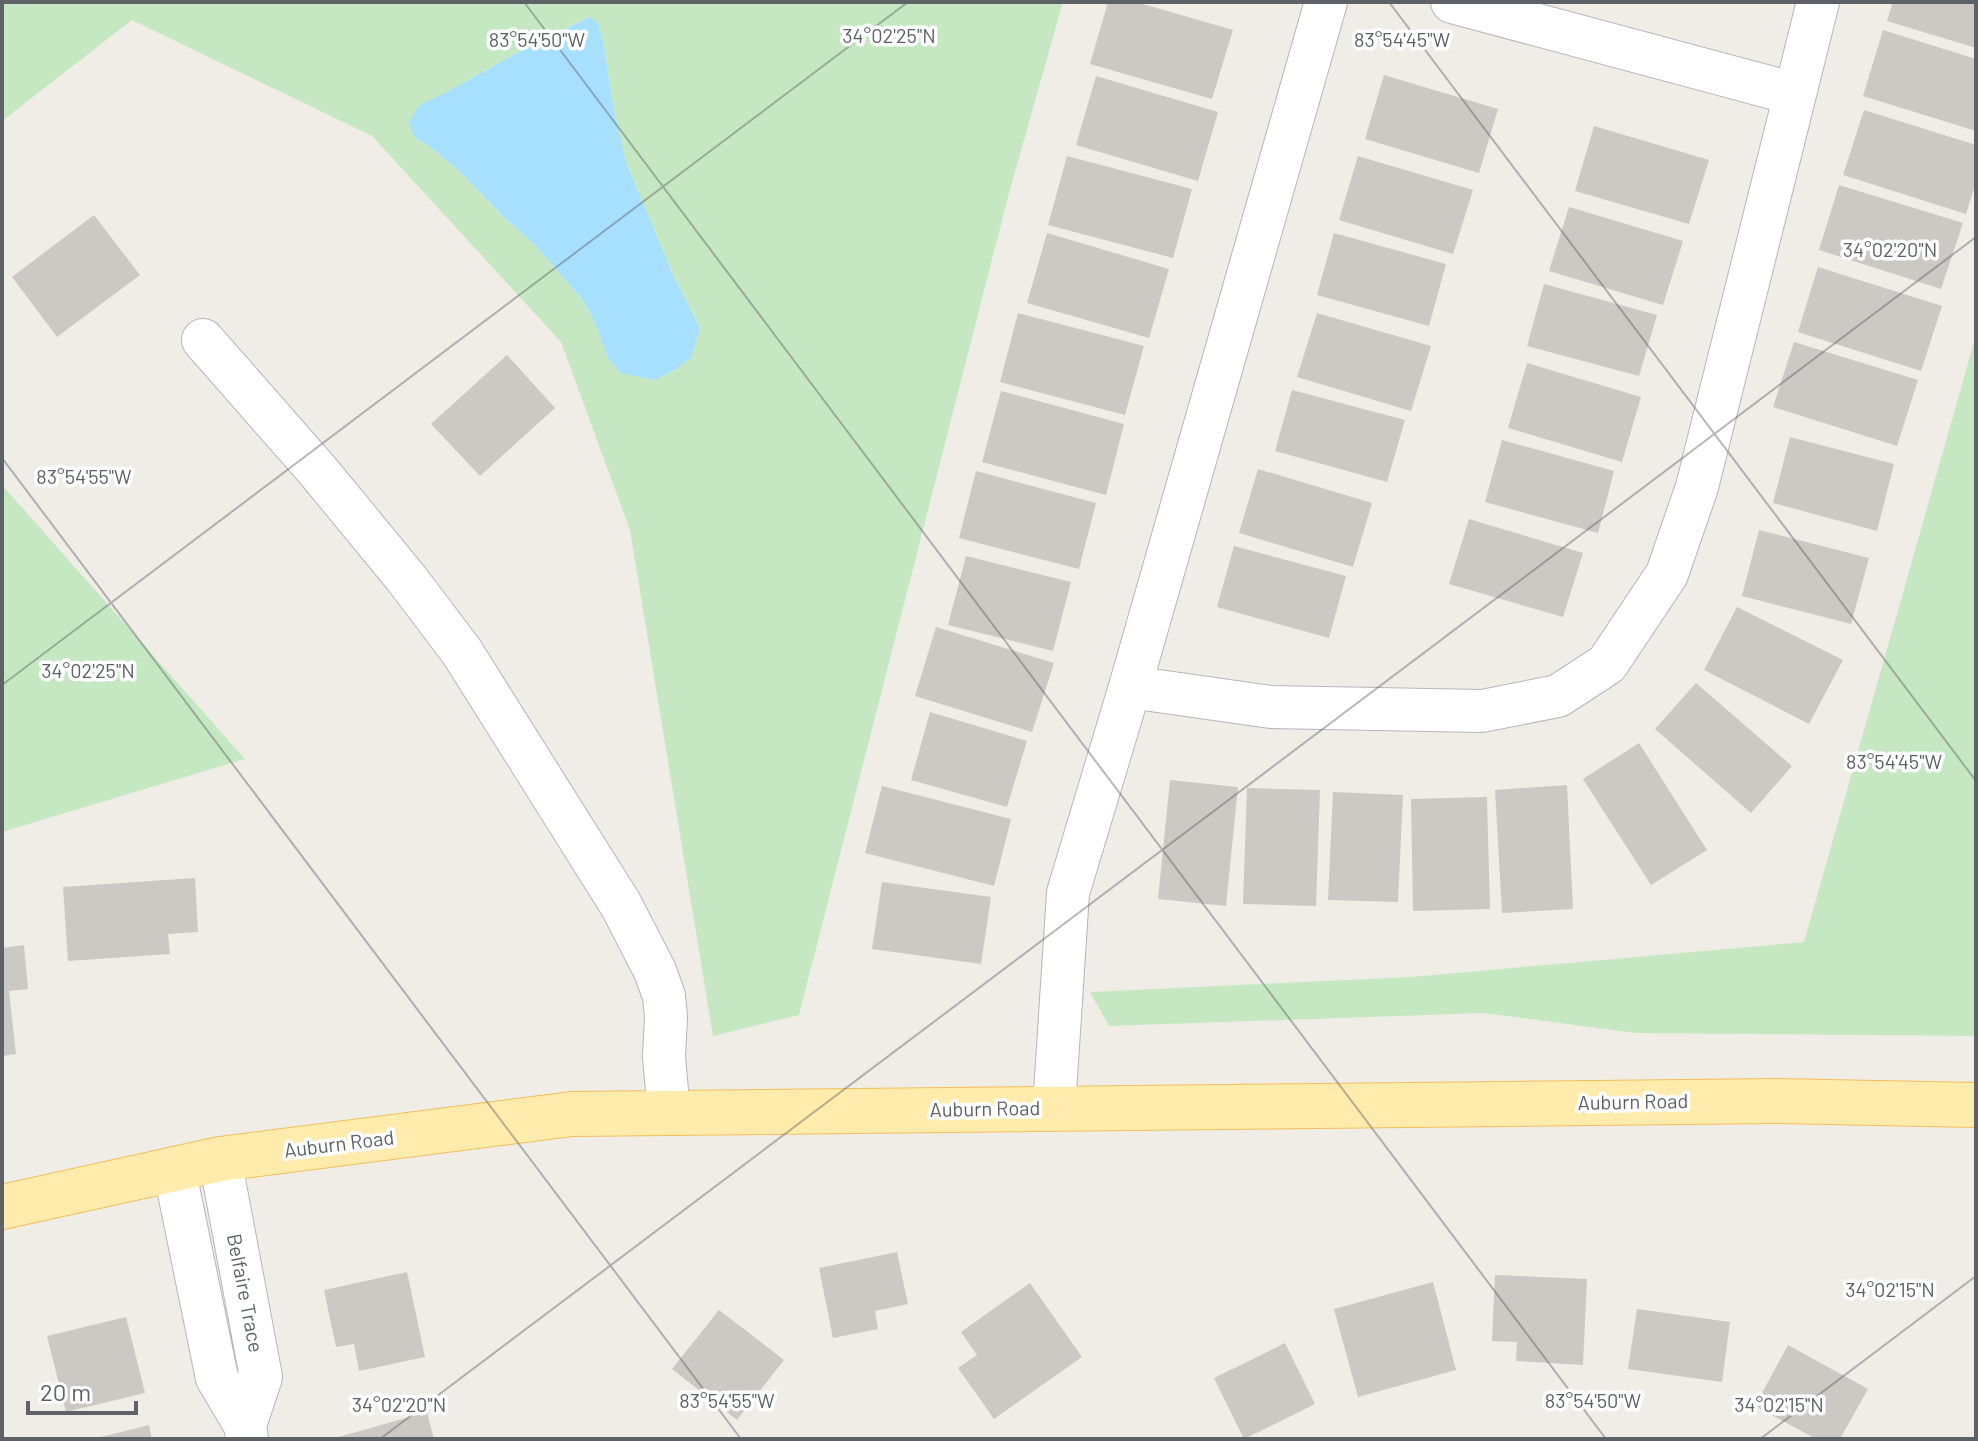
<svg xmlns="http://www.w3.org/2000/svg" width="1978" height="1441" viewBox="0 0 1978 1441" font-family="Barlow,sans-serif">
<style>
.green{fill:#c5e8c3;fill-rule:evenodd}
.water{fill:#a7dfff}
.building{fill:#ccc8c3}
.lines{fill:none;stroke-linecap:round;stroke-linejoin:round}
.minor-casing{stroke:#b3b7bb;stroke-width:44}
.major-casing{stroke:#f3be5c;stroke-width:46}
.minor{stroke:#fff;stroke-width:42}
.major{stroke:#ffecac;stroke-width:44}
.ticks{fill:none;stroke:#5e6267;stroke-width:2;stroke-opacity:0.45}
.labels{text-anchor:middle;stroke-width:7;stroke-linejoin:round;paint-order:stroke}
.street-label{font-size:20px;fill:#5e6267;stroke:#fff}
.ticks-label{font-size:20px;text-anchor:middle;fill:#5e6267;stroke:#fff;stroke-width:7;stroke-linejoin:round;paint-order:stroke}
</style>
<rect width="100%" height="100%" fill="#f0ede6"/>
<path class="green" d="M2 2H1063L1009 193 799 1015 713 1036 630 530 561 342 372 136 132 20 2 121ZM588 17 598 23 603 41 614 111 626 162 674 277 700 328 691 358 676 369 655 380 619 372 608 358 592 316 581 298 537 247 503 216 458 170 429 146 415 138 447 92 519 52Z
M1976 335V1036L1635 1033 1484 1013 1109 1026 1090 992 1411 977 1804 942Z
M2 485 245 759 2 832Z"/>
<path class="water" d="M589 17 598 23 603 41 614 111 626 162 674 277 700 328 691 358 676 369 655 380 620 373 608 358 592 316 581 298 537 247 503 216 458 170 429 146 415 138 409 122 420 105 447 92 519 52Z"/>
<path class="building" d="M1108 2H1136L1233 30 1212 99 1090 64Z
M1893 2H1976V48L1887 21Z
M1883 30 1976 59V131L1863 96Z
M1384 75 1498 109 1479 173 1365 139Z
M1096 76 1218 112 1198 181 1076 145Z
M1864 110 1976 145V182L1966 214 1843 175Z
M1594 126 1709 160 1689 224 1575 191Z
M1067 156 1192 189 1173 258 1048 225Z
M1358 156 1473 190 1453 254 1339 220Z
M1839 185 1963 223 1941 289 1819 250Z
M1569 207 1683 241 1663 305 1549 271Z
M94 215 140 275 57 337 12 277Z
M1047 233 1169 269 1149 338 1027 303Z
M1334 233 1446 264 1429 326 1317 295Z
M1818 267 1942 306 1921 371 1798 332Z
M1544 284 1657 315 1639 376 1527 346Z
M1018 313 1144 346 1125 415 1000 382Z
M1317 313 1431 346 1411 411 1297 377Z
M1794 342 1918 380 1897 446 1773 407Z
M507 355 555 408 480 476 431 424Z
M1527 363 1641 397 1622 462 1508 428Z
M1292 390 1405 420 1387 482 1275 451Z
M1001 391 1124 424 1106 495 982 462Z
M1790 437 1894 464 1877 531 1773 503Z
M1502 440 1614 471 1598 533 1485 502Z
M1258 469 1372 503 1353 567 1239 533Z
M976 471 1096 503 1079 569 959 538Z
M1469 519 1583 553 1563 617 1449 584Z
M1759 530 1869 558 1851 624 1742 596Z
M1234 546 1346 576 1329 638 1217 607Z
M966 556 1071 582 1053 651 948 625Z
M1737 607 1843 660 1809 724 1704 670Z
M936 627 1054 663 1032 732 915 696Z
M1696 683 1792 766 1751 813 1655 729Z
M930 712 1027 741 1007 807 911 780Z
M1639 743 1707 850 1651 885 1583 779Z
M1170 780 1238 787 1226 906 1158 899Z
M1567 785 1573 909 1502 913 1495 790Z
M882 786 1011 819 994 886 865 853Z
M1247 788 1320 790 1316 906 1243 904Z
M1333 792 1403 795 1398 902 1328 900Z
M1487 797 1490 909 1413 911 1411 799Z
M195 878 198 932 168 934 170 954 68 961 63 887Z
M882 882 991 897 981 964 872 949Z
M24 945 28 989 9 991 16 1054 2 1056V948Z
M897 1252 908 1304 875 1311 878 1329 833 1338 819 1268Z
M407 1272 425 1357 359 1371 354 1344 336 1347 324 1290Z
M1495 1275 1587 1279 1583 1365 1516 1361 1517 1342 1492 1341Z
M1433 1282 1456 1370 1358 1397 1334 1309Z
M1030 1283 1082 1357 994 1419 958 1368 977 1355 961 1332Z
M1637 1309 1730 1322 1722 1382 1628 1369Z
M719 1310 784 1360 737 1420 672 1369Z
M126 1317 145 1393 66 1412 47 1336Z
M1285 1343 1315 1404 1244 1439 1214 1378Z
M1788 1345 1868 1389 1840 1439H1816L1755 1406Z
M427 1412 434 1439H335V1438Z
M149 1425 152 1439H97V1438Z"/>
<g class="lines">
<g class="minor-casing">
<path id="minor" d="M1452 2 1795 94
M203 340 318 471 406 578 462 652 621 905 655 971 664 996 666 1017 664 1057 669 1113
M1130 687 1271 707 1482 711 1558 696 1607 664 1667 574 1697 487 1818 2
M1054 1108 1068 893 1130 687 1326 2
M220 1159 261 1377 245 1425
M174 1168 217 1378 245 1425 247 1439"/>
</g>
<g class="major-casing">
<path id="major" d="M2 1207 220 1159 572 1114 1777 1101 1976 1105"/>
</g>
<use href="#minor" class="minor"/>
<use href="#major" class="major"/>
</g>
<path class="ticks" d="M524 2 1606 1439M1389 2 1976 781M2 458 741 1439M2 685 908 2M380 1439 1976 237M1760 1439 1976 1276"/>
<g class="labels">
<g class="street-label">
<text transform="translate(1633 1102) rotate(-1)" y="7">Auburn Road</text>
<text transform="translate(985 1109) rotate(-1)" y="7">Auburn Road</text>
<text transform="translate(339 1144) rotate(-7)" y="7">Auburn Road</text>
<text transform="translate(245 1293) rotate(79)" y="7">Belfaire Trace</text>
</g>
</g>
<g class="ticks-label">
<text x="889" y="43">34°02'25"N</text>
<text x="537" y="47">83°54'50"W</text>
<text x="1402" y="47">83°54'45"W</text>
<text x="1890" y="257">34°02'20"N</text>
<text x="84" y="484">83°54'55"W</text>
<text x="88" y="678">34°02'25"N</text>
<text x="1894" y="769">83°54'45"W</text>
<text x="1890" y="1297">34°02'15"N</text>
<text x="727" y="1408">83°54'55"W</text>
<text x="1593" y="1408">83°54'50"W</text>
<text x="399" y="1412">34°02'20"N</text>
<text x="1779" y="1412">34°02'15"N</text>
</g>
<rect width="1978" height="1441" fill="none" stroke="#5e6267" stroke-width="8"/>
<path d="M28 1401v12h108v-12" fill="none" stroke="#5e6267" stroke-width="4"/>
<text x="40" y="1401" font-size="24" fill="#5e6267" stroke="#ffffff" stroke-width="6" paint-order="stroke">20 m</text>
</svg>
